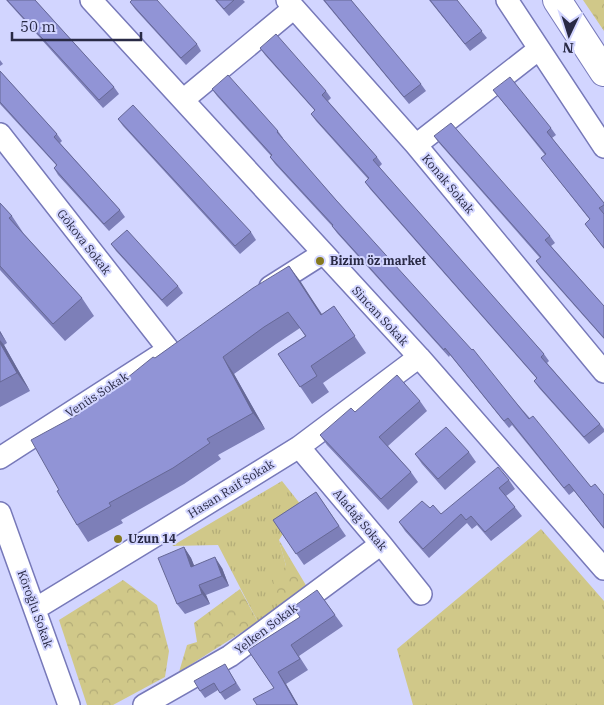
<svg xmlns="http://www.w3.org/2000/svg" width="604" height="705" viewBox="0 0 604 705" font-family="'IBM Plex Serif',serif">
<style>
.grass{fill:url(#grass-tufts)}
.forest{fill:url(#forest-crowns)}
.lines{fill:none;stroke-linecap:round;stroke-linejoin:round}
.minor-casing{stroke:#7779b9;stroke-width:24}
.major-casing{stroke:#7779b9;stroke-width:30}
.minor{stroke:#fff;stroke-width:21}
.major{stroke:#fff;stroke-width:28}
.wall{fill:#7d7fb8}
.shaded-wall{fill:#666896}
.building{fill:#9194d6;stroke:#666896}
.poi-dot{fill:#85791e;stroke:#d2d5ff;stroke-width:2}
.labels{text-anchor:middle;stroke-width:4;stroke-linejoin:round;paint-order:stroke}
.street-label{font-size:12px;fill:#292a45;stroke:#d2d5ff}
.poi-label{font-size:12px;font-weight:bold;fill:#292a45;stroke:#d2d5ff;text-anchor:start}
</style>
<defs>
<pattern id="grass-tufts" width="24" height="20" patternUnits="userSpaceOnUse" patternTransform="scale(1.25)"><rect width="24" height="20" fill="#d0c889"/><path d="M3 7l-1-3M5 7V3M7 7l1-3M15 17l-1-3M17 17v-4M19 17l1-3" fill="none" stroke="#b3ac78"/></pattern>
<pattern id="forest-crowns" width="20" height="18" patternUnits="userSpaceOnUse" patternTransform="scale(1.25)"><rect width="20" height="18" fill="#d0c889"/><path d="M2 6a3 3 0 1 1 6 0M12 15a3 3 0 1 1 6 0" fill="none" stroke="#b3ac78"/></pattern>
</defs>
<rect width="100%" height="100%" fill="#d2d5ff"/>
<path class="grass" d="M282 481 301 505 279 540 286 566 279 608 258 622 218 545 172 546Z
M541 529 604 601V705H413L397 649Z"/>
<path class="forest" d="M583 0H604V31Z
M279 540 307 587 279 608 273 580 286 566Z
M123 580 157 605 169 651 165 677 113 705H87L59 620Z
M240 589 258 622 179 672 187 645 197 642 194 623Z"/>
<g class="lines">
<g class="minor-casing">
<path id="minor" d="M91 0 419 357 604 569
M287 0 416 145 604 372
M507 0 604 147
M183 100 294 8
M0 134 169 350
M416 145 539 49
M270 287 322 254
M299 447 381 544 421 594
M0 458 163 353
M0 513 69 705
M35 609 163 531 299 447 419 357
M144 705 230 656 381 544"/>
</g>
<g class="major-casing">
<path id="major" d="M557 0 604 72"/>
</g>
<use href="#minor" class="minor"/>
<use href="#major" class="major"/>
</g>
<path class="wall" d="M6 0H35L114 87 119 94 103 108Z
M215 0H243L245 2 229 16Z
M323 0H351L421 84 426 91 409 104Z
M429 0H457L487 38 470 51Z
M130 2 197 44 201 51 186 65 135 9Z
M260 48 326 91 331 98 328 101 377 157 382 164 379 167 544 354 549 361 547 363 600 424 604 429V432L589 444 539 388 534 381 537 379 370 189 365 182 368 179 316 121 311 114 315 111 265 55Z
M0 60 3 64 0 66Z
M0 71 57 134 62 141 60 143 120 210 125 217 109 231 58 175 54 168 56 165 0 104Z
M212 89 278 131 283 138 282 139 591 487 604 495V529L574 491 569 495 512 425 509 428 450 355 449 357 337 233 332 226 275 164 270 157 271 156 217 96Z
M493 90 551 128 556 135 552 138 604 203V249L585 224 590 220 541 158 545 155Z
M118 119 251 232 256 240 240 254 123 126Z
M434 136 550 236 555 243 551 246 604 306V339L541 268 536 261 540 258 439 143Z
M0 203 12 216 24 234 82 298 94 316 65 341 0 270Z
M111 244 178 286 183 293 167 307 116 251Z
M289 266 322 314 334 306 366 353 323 383 329 392 312 404 278 354 305 336 300 328 276 344 234 374 265 429 218 455 221 459 184 484 121 520 123 523 88 542 77 525 59 490 79 414 155 358Z
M0 331 7 343 4 345 30 391 0 407Z
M420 401 427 411 388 446 411 472 418 482 388 510 327 445 320 435 355 412Z
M469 452 476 462 445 490 422 464 415 454Z
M509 480 515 489 506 496 522 516 491 541 477 525 472 529 467 523 429 558 405 531 399 522 430 508 441 514Z
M316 492 346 536 304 565 273 520Z
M184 547 191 558 194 566 222 568 229 586 206 595 210 604 185 614 177 604Z
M317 590 343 626 299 656 308 670 286 684 298 705H257L274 688 248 650 300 617Z
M229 671 241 690 225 700 218 690 205 698 200 691Z"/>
<path class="shaded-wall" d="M289 266 301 282 333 332 321 315Z
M0 331 7 343 0 333Z
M0 340 4 345 30 391 17 373 0 343Z
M223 357 234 374 265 429 253 413Z
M184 547 191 558 199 577 191 567Z
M215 557 222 568 229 586 222 576Z
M199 585 206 595 210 604 202 594Z
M278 672 286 684 298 705H297Z"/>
<path class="building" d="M7 0H35L114 87 99 100Z
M132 0H157L197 44 181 58 130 2Z
M216 0H234L224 9Z
M324 0H351L421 84 404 97Z
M430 0H457L482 31 465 44Z
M276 34 326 91 322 95 377 157 373 160 544 354 541 357 600 424 584 437 534 381 537 378 365 182 369 178 311 114 315 110 260 48Z
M0 71 57 134 54 137 120 210 104 224 54 168 57 165 0 102Z
M228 75 278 131 277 132 336 200 472 350 473 349 529 419 533 416 591 487 595 484 604 495V528L569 484 564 488 508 418 504 421 445 348 444 350 332 226 333 225 270 157 272 155 212 89Z
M510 77 551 128 547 132 604 203V205L599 208 604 214V248L585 224 590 219 541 158 546 154 493 90Z
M133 105 251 232 235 246 118 119Z
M451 123 550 236 545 240 604 306V338L536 261 541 257 434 136Z
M0 203 12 216 9 218 82 298 53 324 0 266Z
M127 230 178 286 162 300 111 244Z
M289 266 321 315 334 306 355 336 311 366 317 376 300 387 278 354 306 336 288 312 264 327 223 357 253 413 207 439 210 443 173 468 109 503 111 506 77 525 57 491 59 490 31 440 79 414 76 408 122 382 153 357 155 358 253 288Z
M0 343 17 373 0 382Z
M397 375 420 401 379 437 411 472 381 499 320 435 351 408 355 412Z
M446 427 469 452 438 479 415 454Z
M498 467 509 480 499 488 515 507 485 532 471 516 466 520 461 514 423 549 399 522 422 501 430 508 433 505 441 514Z
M316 492 339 526 296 554 273 520Z
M184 547 191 567 215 557 222 576 199 585 202 594 177 604 158 558Z
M317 590 335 615 291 645 300 659 278 672 297 705H257L253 699 274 688 248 650 300 617 293 607Z
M225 664 236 683 220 693 214 683 200 691 194 681Z"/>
<g class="poi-dot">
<circle cx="320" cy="261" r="5"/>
<circle cx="118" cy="539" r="5"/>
</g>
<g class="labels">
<g class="street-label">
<text transform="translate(448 184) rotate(50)" y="4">Konak Sokak</text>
<text transform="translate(84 242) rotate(52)" y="4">Gökova Sokak</text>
<text transform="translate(380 316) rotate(47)" y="4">Sincan Sokak</text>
<text transform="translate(97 395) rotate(-33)" y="4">Venüs Sokak</text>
<text transform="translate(231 489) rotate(-32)" y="4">Hasan Raif Sokak</text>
<text transform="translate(360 520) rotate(50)" y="4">Aladağ Sokak</text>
<text transform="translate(35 609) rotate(70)" y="4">Köroğlu Sokak</text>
<text transform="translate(266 629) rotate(-37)" y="4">Yelken Sokak</text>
</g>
<g class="poi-label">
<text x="330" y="265">Bizim öz market</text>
<text x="128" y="543">Uzun 14</text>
</g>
</g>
<g transform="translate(569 35) rotate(184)" stroke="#d2d5ff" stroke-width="4" paint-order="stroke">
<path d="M0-4L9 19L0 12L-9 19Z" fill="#292a45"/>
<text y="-8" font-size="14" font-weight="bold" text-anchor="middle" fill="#292a45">N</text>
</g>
<path d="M12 32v8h129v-8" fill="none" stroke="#292a45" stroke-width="2.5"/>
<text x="20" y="32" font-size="15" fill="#292a45" stroke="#d2d5ff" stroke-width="4" paint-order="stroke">50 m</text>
</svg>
